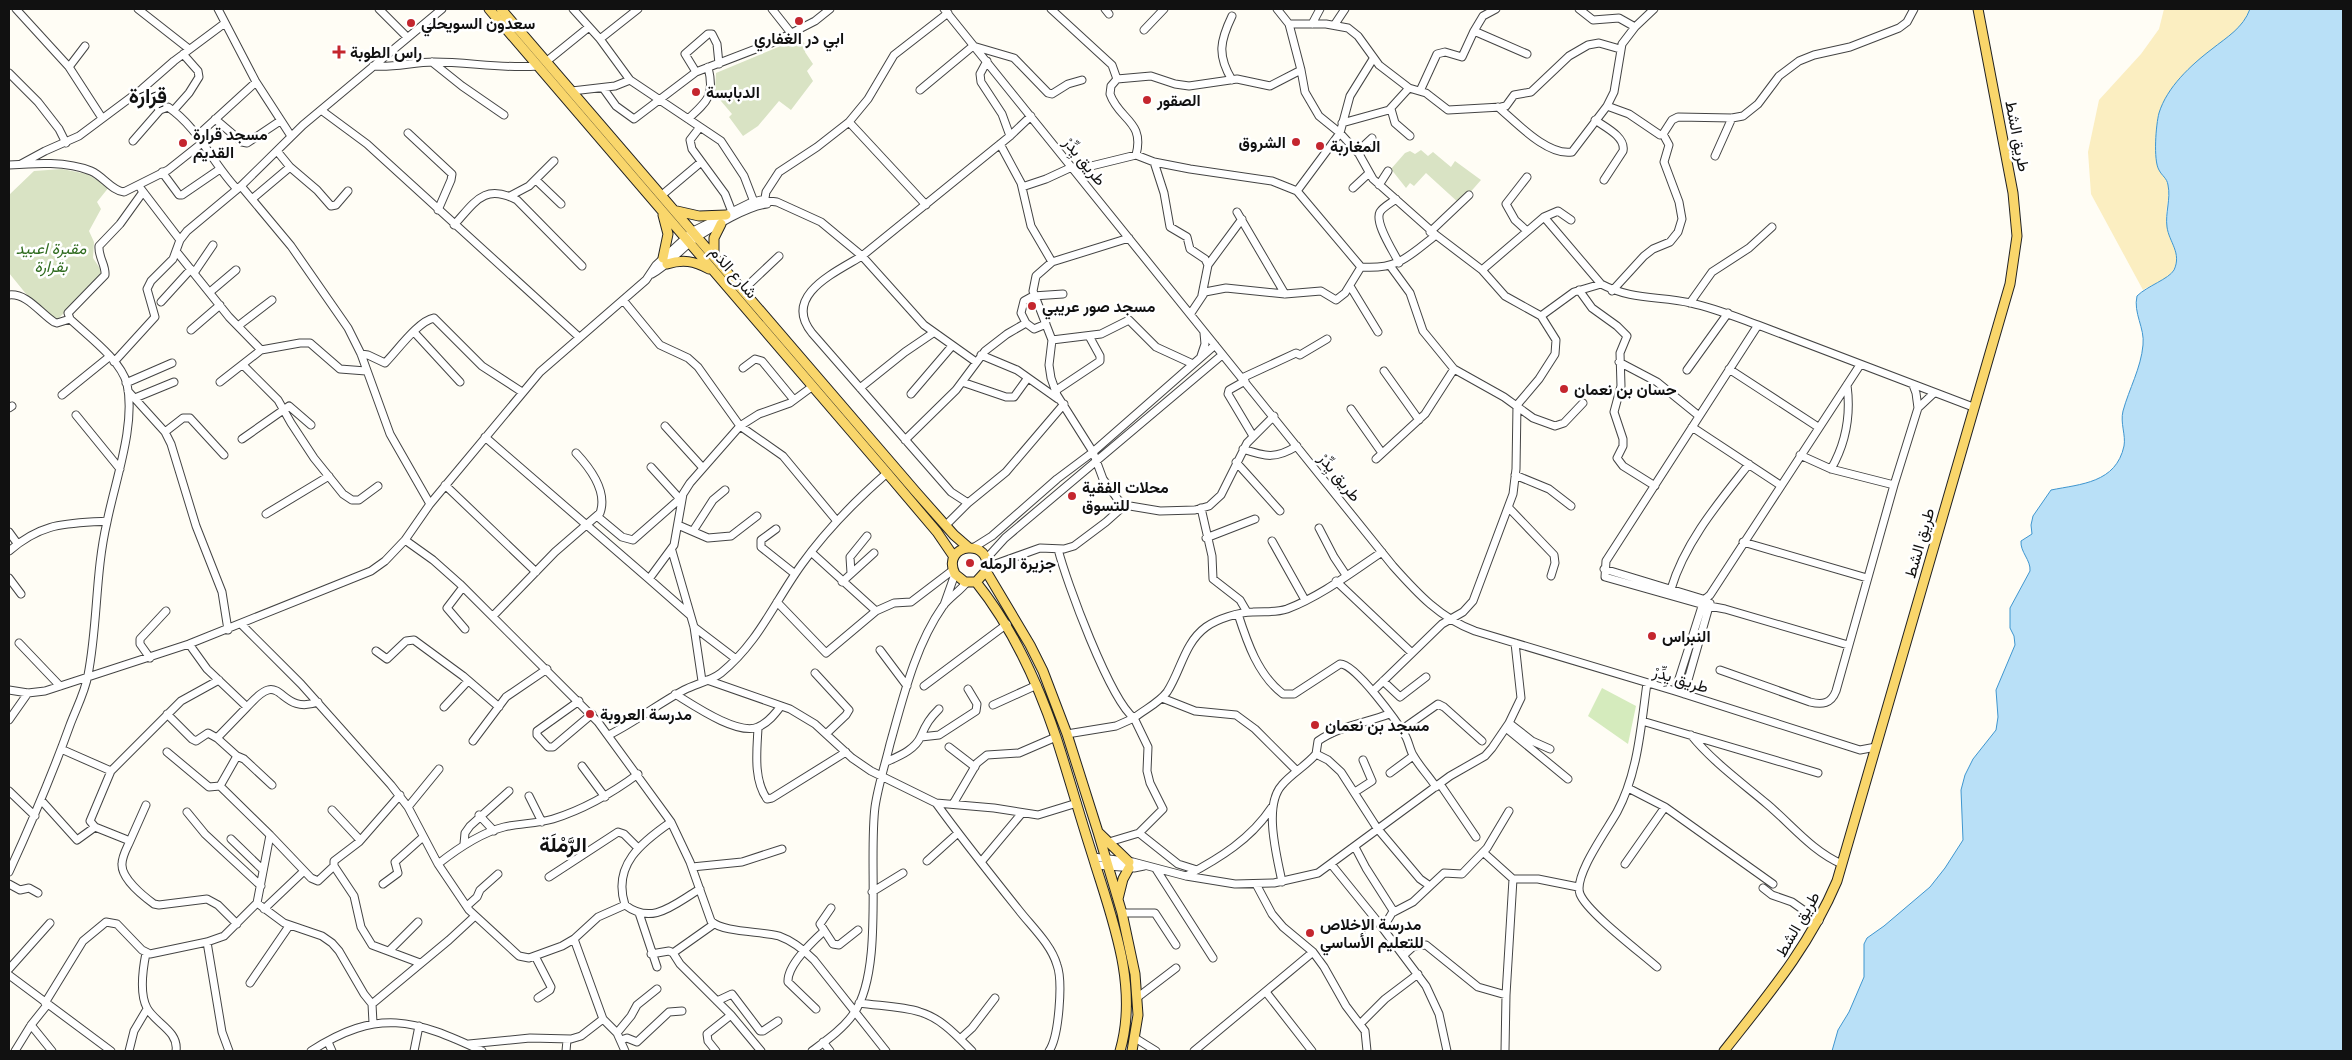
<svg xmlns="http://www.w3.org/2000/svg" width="2352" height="1060" viewBox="0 0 2352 1060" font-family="'Playfair Display',Vazirmatn,serif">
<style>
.green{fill:#d5ebbd}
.sand{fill:#fbeec1}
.cemetery{fill:#d9e3c4}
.water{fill:#b9e0f7;stroke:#3f96cf}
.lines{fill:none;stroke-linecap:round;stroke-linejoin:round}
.minor-casing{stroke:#444;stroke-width:9}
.major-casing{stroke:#222;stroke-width:11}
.minor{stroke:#fff;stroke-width:7}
.major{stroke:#f9d66b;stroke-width:9}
.poi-dot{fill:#c4262e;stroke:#fff;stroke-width:2}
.labels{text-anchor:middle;stroke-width:5;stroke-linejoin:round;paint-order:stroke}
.poi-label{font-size:16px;font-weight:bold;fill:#111;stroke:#fff;text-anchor:start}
.street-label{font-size:16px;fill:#111;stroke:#fff}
.park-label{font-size:16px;font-style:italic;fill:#2f6b1f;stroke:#fff}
.district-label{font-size:21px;font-weight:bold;fill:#111;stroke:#fff}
</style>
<rect width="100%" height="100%" fill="#fffdf5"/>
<path class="green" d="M1602 688 1636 706 1628 744 1588 716Z"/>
<path class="sand" d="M2164 9H2250L2247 16 2237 30 2179 80 2157 135 2159 170C2163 174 2168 179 2168 186 2170 196 2166 206 2166 217 2166 234 2185 255 2172 272 2166 281 2152 284 2143 290L2091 194 2088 152 2099 100 2141 54 2159 29Z"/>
<path class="cemetery" d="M795 40 799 43 802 40 806 46 805 52 813 64 807 71 813 81 791 110 779 101 758 126 743 136 729 117 732 114 715 94 716 73Z
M1421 150 1428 156 1433 152 1451 167 1455 161 1481 180 1460 204 1426 173 1414 186 1410 183 1406 188 1391 169 1405 153 1410 151 1415 154Z
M62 169 87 174 109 187 97 202 101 209 89 231 94 242 93 258 103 273 56 321 31 300 9 273V195L34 171Z"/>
<path class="water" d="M2250 9H2343V1051H1832L1838 1030 1849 1012 1864 977V944L1867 938 1884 926 1930 887 1945 868 1963 840 1961 790 1965 775 1973 759 1996 730 1998 717 1996 690 2015 645 2014 636 2010 628V608L2030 571C2031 560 2020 552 2021 541L2032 534 2031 525 2033 516 2051 490C2081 484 2116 483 2124 446 2126 435 2120 423 2123 411 2129 389 2141 368 2143 345 2145 328 2133 313 2137 296 2147 286 2169 279 2174 270 2182 253 2169 242 2167 227 2165 213 2171 199 2168 185 2167 178 2162 176 2159 170 2153 160 2156 124 2159 113 2167 87 2191 65 2212 49 2227 37 2243 28 2250 9Z"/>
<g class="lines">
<g class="minor-casing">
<path id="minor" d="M16 9 69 67 102 118
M138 9 189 49
M218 9 256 82 291 136
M379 9 407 37
M573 9 600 39 630 80 721 141 744 176 754 202
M772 9 791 33
M944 9 1393 566C1418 594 1440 618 1475 631L1675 691 1860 750 1876 747
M1051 9 1112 65 1117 79 1111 86 1110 94C1119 120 1145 121 1136 155
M1105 9 1109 14
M1277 9 1289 24 1301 70
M1579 9 1593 20 1619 18 1635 27
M1289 24H1326L1348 28 1358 36 1379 65 1409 88 1389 110 1342 123
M1312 24 1320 9
M1335 24 1345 9
M1144 30 1164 9
M1474 31 1483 16 1496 9
M600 39 638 9
M547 61 589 27
M987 61 980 74 981 82 1002 114 1010 136
M432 62 462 86 504 115
M373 66C394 68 413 62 434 62 469 62 503 69 538 66
M69 67 85 46
M696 72 685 54 708 34H712L717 44 719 64
M9 73 38 102 59 129 66 143
M1117 79 1151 76 1175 84 1189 86 1237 79 1270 86 1301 70 1305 92 1319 116 1340 133 1359 154 1373 179 1436 235
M1232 80C1217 55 1220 41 1232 16
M603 88 616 106 634 119 696 72 774 42 815 21 830 9
M1409 88 1426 93 1448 110 1501 107 1506 106 1514 95 1531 92 1569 56 1588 45 1599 43 1620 49
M142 89 160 110
M920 90 973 46 1014 58 1048 93 1052 94 1068 84 1082 80
M572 91 615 86 630 80
M1420 91 1437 54 1445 52 1462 57 1474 31 1527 54
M1607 106 1629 114 1660 135 1663 134 1672 120 1678 117 1732 118 1743 116 1758 104 1779 76 1799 61 1814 55 1850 47 1899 28 1907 22 1914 9
M1498 107C1516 122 1547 156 1572 152L1607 106 1614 92 1622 44 1635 27 1654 9
M1391 109 1395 123 1410 136
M321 110 367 144 579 337
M173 111 189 93 199 77 198 71 183 54
M215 119 242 142 247 143 280 121
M688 119C708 101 715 95 708 67
M1595 120C1605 127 1626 137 1623 151L1604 180
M849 122 926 205
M700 127 690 140 692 149 725 194 732 212
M408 133 452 174 451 180 438 210
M198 135 256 82
M133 141 160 110 168 107C199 128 212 163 237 189
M1000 144 1021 183 1031 226 1052 262 1129 238
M277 151 290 167 317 190 331 206 336 205 348 191
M1357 152 1372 138
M1715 156 1732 118
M1154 162 1164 193 1170 227 1187 237 1190 249 1205 259 1208 265
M21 164 45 151 79 136 142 89 174 61 225 23
M9 165C35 163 67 161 91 171 103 176 112 191 124 192L168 170 202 143
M1075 170 1136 155 1154 162 1190 169 1272 181 1297 191
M162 172 179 195H182L220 169
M1527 177 1506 204 1515 220 1527 231
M536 180 561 204
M1379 185 1388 171
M1022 187 1046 179 1072 167
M1353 188 1368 174
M141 189 180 240
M662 195 700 163
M510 196 529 186 554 161
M252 199 290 167
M1396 199C1391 203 1383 207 1380 212 1374 223 1394 252 1399 263
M764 204 766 192 779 172 817 147 849 122 868 99 894 55 948 13
M1237 212 1285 294
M1544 217 1601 284C1631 300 1659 296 1691 303 1714 308 1736 317 1758 325
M454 225C475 202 484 183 517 200L582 266
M1430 232 1469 195
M176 251 229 317 261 350
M1052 262 1036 276 1033 291 1052 340 1049 365 1051 378 1057 395 1093 452 1103 479 1119 501 1130 506 1160 511 1195 510 1209 506 1221 495 1247 443 1274 416
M1361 267 1297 191 1340 133 1350 96 1373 59
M1391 267 1410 293 1423 331 1454 369 1504 397 1533 418 1555 426 1564 423 1583 403
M1482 270 1544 217 1558 211 1571 220
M194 273 213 245
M652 274C669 265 681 248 697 237 714 226 748 206 767 204
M1350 286 1378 332
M743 290 779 256
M1579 290 1592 308 1617 326 1627 336 1620 353 1621 386 1614 412 1623 439V446L1617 458 1623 466 1655 486
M1612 291 1644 256 1653 249 1670 242 1678 232 1682 219 1679 202 1664 162 1669 145 1663 134
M210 292 236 270
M9 295C27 293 40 313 54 322L57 323 70 319
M1202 295 1208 265 1242 219
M623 300 660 345 688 358 698 367 740 426 783 456 836 520
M161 302 191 269
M1690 303 1712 272 1749 248 1772 227
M1191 313 1205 292 1226 288 1285 294 1321 291 1336 300 1345 293 1361 267C1398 270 1409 256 1436 235L1482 270 1505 296 1541 316 1556 340 1555 354 1539 379 1517 405 1516 469 1513 494 1473 601 1463 612 1442 624 1373 691
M1541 316 1574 292 1601 284
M1026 323 1034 329 1046 324
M238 326 272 300
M191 330 220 305
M414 332 460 382
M1052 340 1101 334 1129 320 1156 347 1193 364
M361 354 368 355 385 363C397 351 418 321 434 318L482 366 522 392
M981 355 1017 370 1058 399
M1201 356 1205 344 1204 333
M114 362 155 317 147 289 151 281 173 259 180 240 187 231 241 186
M1619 362 1657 382 1699 416
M243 365 278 400 291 423 314 458 343 494 352 500H359L378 486
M743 368 755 359 762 361 794 400
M1729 369 1818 427
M1687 370 1728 313
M1384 371 1419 420
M1242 378 1296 353 1300 355 1327 339
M1245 381 1229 390 1228 394 1253 436
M220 382 261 350 300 343H310L340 369 366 371
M962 382 1006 397H1014L1027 379
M126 383 172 363
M860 388 905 352 933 333
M128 391 165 432 171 444 196 526 222 592 228 630
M1055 391 1100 361V356L1089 336
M911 394 952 346
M62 395 109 357
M135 398 174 382
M9 408 12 406
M1918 408 1934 393
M1351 409 1382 453
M76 415 120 469
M665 426 703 468
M1692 427 1780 485
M165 432 183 418H190L224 455
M485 437 649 579 674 545 683 494 690 483 740 426 759 414 790 403 813 386
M242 439 289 406 311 425
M905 440 956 390 985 351 1007 334 1026 323 1021 313 1024 301 1033 296 1063 294
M1243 449C1266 457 1276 459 1297 446
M1800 455 1831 469 1894 485 1918 408 1916 393 1913 385
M1376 459 1425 414 1454 369
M1236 462 1280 511
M651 467 680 499
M1831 469C1846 443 1851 415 1847 385
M1515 475 1549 489 1571 506
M445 485 536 572
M968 503 951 492 812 333C782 296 834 273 862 256L924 325 976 362
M430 504 390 434 361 354 348 328 291 246 241 186 303 125 442 9
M1201 508 1212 556 1213 579 1240 600 1247 612
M1509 508 1554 555 1555 563 1551 576
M266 514 329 476
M598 517 622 537 633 540 682 497
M678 525 708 538 731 536 757 516
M946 525 968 503 1006 472 1064 404
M1319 528 1334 557 1346 575
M776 529 761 540V547L795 574
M693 531 713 500 725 490
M9 532 17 543
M1206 538 1255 519
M405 540 433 560 460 584 598 722 671 822 690 862 711 921C723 933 762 931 779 936 793 941 804 950 814 960L886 1051
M1272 541 1305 600
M1743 542 1867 578
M973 548 992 536 1057 479 1093 452 1215 345
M1058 549C1066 581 1110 700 1134 718 1145 709 1159 703 1167 692 1181 671 1184 643 1206 627 1217 619 1239 612 1253 612 1265 611 1275 613 1287 609 1321 596 1352 572 1382 552
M9 551C43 522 65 524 107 521
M672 551 694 627 702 681
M811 552 876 611
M986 559 1005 538 1222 355
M987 567 1040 548 1064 549 1074 546 1106 522 1125 505
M1604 569 1706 600
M851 573 850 557 867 536
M9 578 21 594
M649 579 690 615
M1336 581 1412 653
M842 582 874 553
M463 587 447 608 465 629
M1671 589C1685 542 1719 502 1749 464
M777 602 826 653 876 611 894 603 911 602 953 570
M944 605 955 574
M1238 614C1247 642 1258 675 1283 694H1294L1340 664C1355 663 1398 723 1406 737 1409 743 1410 750 1413 755 1419 766 1429 776 1436 787
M493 616 555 552 600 513C608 491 590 468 576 453
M242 625 301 684 391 785 408 807 438 864 469 910 519 956 529 958 562 946 574 939 598 917 625 905
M694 627 736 659
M19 643 60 686
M189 644 207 669 247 707C253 701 260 692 268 690 283 686 287 713 318 702
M1848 645 1725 609 1704 605 1605 577 1606 561 1758 325 1973 407
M880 650 907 686
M376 651 387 659 406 641 414 640 463 676 499 707
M150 658 140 644V639L166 611
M1720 670 1810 702C1822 705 1831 704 1836 691L1894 485
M815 673 849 710 846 715 826 734
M707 680 790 709 815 724 852 758 871 771 936 803 994 808 1038 815 1077 803
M1383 681 1400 697 1426 677
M1647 683C1641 726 1638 773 1617 812 1607 830 1573 876 1580 894 1587 912 1640 952 1657 967
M924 686 1007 624
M9 690 28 693 45 691 189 644 371 571 385 561 405 540 430 504 540 372 646 280 656 265 693 231 750 203 761 200 777 202 821 222 862 256 1010 136 1031 116
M1675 691 1704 600 1710 595 1860 365
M675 694C693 705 738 736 758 727 768 723 775 714 781 706
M1684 694 1710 603
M1162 698 1195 711 1236 715 1255 729 1296 770
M579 701 537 731V735L548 747H553L592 714
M993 705 1037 685
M444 707 468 681
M167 714 192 739 196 741 208 733 217 738 247 707
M1389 714C1366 723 1339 726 1318 741L1316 754 1328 760 1341 772 1377 828 1420 879 1430 886 1444 873 1462 874 1487 848 1509 811
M9 720 28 693
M1642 721 1818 773
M1509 723 1532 741 1550 749
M758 728C757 750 753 779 767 799L772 798 846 752
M1506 728 1568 779
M1401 730 1438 704 1444 707 1482 741
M1067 734 1116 726 1134 718 1148 747 1147 771 1150 783 1163 809 1139 833 1109 842
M609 735C635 722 658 704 684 690 695 684 711 681 721 673 759 642 775 601 802 564 827 529 855 501 887 473
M1691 735C1712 761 1741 782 1767 804 1792 825 1812 851 1842 864
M921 737 939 735 976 711 977 704 968 689
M217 738 237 756 220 786
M473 741 506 697 547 669
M949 747 975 767
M61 749 111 771 181 701 219 680
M167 752 209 787 220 786
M237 756 244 759 272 785
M886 762C899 756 915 750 921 736 926 724 930 718 939 709
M582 766 605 797
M111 771 90 821 95 827 130 841C127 848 122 856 122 864 121 878 143 896 154 904L159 905 207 899 218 905 237 924
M1390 773 1413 756
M1440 784 1476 837
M1628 788 1665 807 1773 884
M9 791 35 816
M1355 792 1372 781 1363 760
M529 796 542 822
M41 800 77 840 95 827
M936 803C962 839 990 874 1018 909 1031 926 1051 944 1057 965 1063 981 1059 1037 1049 1051
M953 804 977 763 987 755 1019 753 1056 737
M408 807 439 769
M332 810 360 840
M187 812 205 834 261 886
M479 815 494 831
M671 822C642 842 612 865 625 905 653 926 674 904 700 889
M1139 833 1178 864 1197 870
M270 835 311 878 318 881 334 866V861L359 842 400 795
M231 839 263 870
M130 841 146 805
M464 844 465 833 470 826 509 791
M1355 847 1366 868 1394 912
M1483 852 1513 879H1538L1578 887
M1093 857 1133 862 1186 876 1235 884 1274 883 1318 873 1450 776 1485 756 1492 748 1509 723 1521 698 1515 643
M927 861 958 833
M981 862 1022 813
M438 864C457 849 480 833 504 827 521 823 536 824 553 819 585 809 611 794 638 774
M1331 864 1378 922 1426 986 1439 1014 1447 1051
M1625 864 1665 807
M1095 865 1134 868 1144 866
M334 866 354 896 361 927 372 945 420 963
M692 867 742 862 782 849
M1156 869 1213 958
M9 872C31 824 52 775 70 725 76 709 85 692 88 675 98 624 95 573 107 522 115 481 136 425 127 384 121 360 88 336 70 319L68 313 105 275C106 265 98 257 99 246L120 224 143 192
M1186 876C1220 858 1251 839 1272 807
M549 877 618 832 624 834 637 847
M1282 882C1277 856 1263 806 1282 785 1292 773 1306 766 1316 754
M9 884 20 890 29 888 38 893
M383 884 398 873 395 862 423 837
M1256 884 1272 914 1283 927 1313 952 1324 967 1346 1006 1365 1031 1367 1051
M1763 888 1772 895 1792 902 1819 921
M872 892 903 873
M257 903 284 923 322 936 332 943 339 951 364 994 372 1004
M467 906 477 897 480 890 498 874
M831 908 820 924 833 944 839 945 858 930
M264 909 304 871
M639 913 657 967
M1122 913H1155L1176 945
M1383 928 1392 913 1413 902 1430 886
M574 939 603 1019 617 1033 625 1051
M207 942 222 1032 229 1051
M389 951 418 922
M146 953C143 968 139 993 147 1008 155 1023 179 1031 176 1051
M673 953 680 964 731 1015 761 1051
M651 954 669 951 673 953 714 924
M1404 955 1414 946 1426 945 1478 987 1506 995
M535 956 551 987 550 990 538 998
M9 969 50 923
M9 975 111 1051
M250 983 289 926
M1266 992 1312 1051
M1138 997 1176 968
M717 1001 732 994 760 1031H763L778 1021
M45 1003 83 941 106 922 117 924 142 950 150 954 207 942 224 936 257 903 270 835 220 786
M859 1003C879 1006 901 1006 920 1012 941 1018 957 1036 972 1051
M816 1009 788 982C787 965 812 942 824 931
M373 1023 372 1004 449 940 475 916
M1361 1023 1385 999 1418 974
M31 1025 52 1051
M617 1033 631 1016 637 1005 657 989
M1135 1038 1156 1051
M960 1039 972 1028 995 998
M621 1040 627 1038 637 1042 669 1012 682 1011
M328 1042 332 1051
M823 1042 830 1051
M469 1044 530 1038 571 1039 581 1036 603 1019
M15 1051 31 1025 47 1005
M129 1051 134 1031 147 1009
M311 1051C378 1008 414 1019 482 1051
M414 1051 419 1026
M566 1051 567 1040
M716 1051 708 1041 707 1034 731 1015
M812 1051C827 1040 844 1028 854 1013 884 970 868 862 875 807 878 786 885 765 890 744 903 698 915 646 943 606 949 598 960 591 967 582
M1194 1051 1313 952
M1505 1051 1506 995 1513 879"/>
</g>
<g class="major-casing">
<path id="major" d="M489 9 887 473 937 532 954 557
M501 9 916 492 954 535 969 548
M677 211 699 216 726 215
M714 256V238L721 224
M663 258 668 234 663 215
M667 264C683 259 694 261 709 269
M986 571 976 582H965L955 574C940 543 994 537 986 571L1030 645 1043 671 1067 734 1098 832 1122 913 1135 974 1138 1015 1132 1051
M976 582C1013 628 1037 681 1056 737 1069 777 1080 817 1093 857 1112 919 1139 986 1120 1051
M1098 832 1129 862
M1118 899 1123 879 1129 868
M1724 1051C1768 995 1809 947 1837 881L2010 284 2017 236 2013 193 1978 9"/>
</g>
<use href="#minor" class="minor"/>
<use href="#major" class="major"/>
</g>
<g class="poi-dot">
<circle cx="799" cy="21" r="5"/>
<circle cx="411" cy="23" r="5"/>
<path d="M336.5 44.5h5v5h5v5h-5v5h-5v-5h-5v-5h5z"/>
<circle cx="696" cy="92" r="5"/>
<circle cx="1147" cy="100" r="5"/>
<circle cx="1296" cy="142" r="5"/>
<circle cx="183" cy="143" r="5"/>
<circle cx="1320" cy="146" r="5"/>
<circle cx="1032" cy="306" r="5"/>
<circle cx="1564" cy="389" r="5"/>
<circle cx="1072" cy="496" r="5"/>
<circle cx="970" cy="563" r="5"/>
<circle cx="1652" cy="636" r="5"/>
<circle cx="590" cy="714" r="5"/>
<circle cx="1315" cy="725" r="5"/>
<circle cx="1310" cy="933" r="5"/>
</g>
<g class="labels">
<g class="poi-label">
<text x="421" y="29">سعدون السويحلي</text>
<text x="799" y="44" text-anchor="middle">ابي در الغفاري</text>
<text x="350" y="58">راس الطوبة</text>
<text x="706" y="98">الدبابسة</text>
<text x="1157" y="106">الصقور</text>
<text x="193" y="140">مسجد قرارة<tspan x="193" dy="18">القديم</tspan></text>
<text x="1286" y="148" text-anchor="end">الشروق</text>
<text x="1330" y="152">المغاربة</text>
<text x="1042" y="312">مسجد صور عريبي</text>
<text x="1574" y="395">حسان بن نعمان</text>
<text x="1082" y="493">محلات الفقية<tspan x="1082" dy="18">للتسوق</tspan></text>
<text x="980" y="569">جزيرة الرمله</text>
<text x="1662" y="642">النبراس</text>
<text x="600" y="720">مدرسة العروبة</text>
<text x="1325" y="731">مسجد بن نعمان</text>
<text x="1320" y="930">مدرسة الإخلاص<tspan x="1320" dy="18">للتعليم الأساسي</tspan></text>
</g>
<g class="street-label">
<text transform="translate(2018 136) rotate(79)" y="6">طريق الشط</text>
<text transform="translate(1085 161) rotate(51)" y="6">طريق يِدِّرْ</text>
<text transform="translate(734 272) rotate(49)" y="6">شارع الدَم</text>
<text transform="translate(1340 477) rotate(51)" y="6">طريق يِدِّرْ</text>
<text transform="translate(1919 543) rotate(-74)" y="6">طريق الشط</text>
<text transform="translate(1681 679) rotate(17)" y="6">طريق يِدِّرْ</text>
<text transform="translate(1797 924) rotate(-60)" y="6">طريق الشط</text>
</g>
<g class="park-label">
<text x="51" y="254">مقبرة اعبيد<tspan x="51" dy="18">بقرارة</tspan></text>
</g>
<g class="district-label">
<text x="148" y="103">قِرَارَة</text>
<text x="563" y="852">الرَّمْلَة</text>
</g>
</g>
<rect width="2352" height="1060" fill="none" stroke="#111111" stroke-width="20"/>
</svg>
